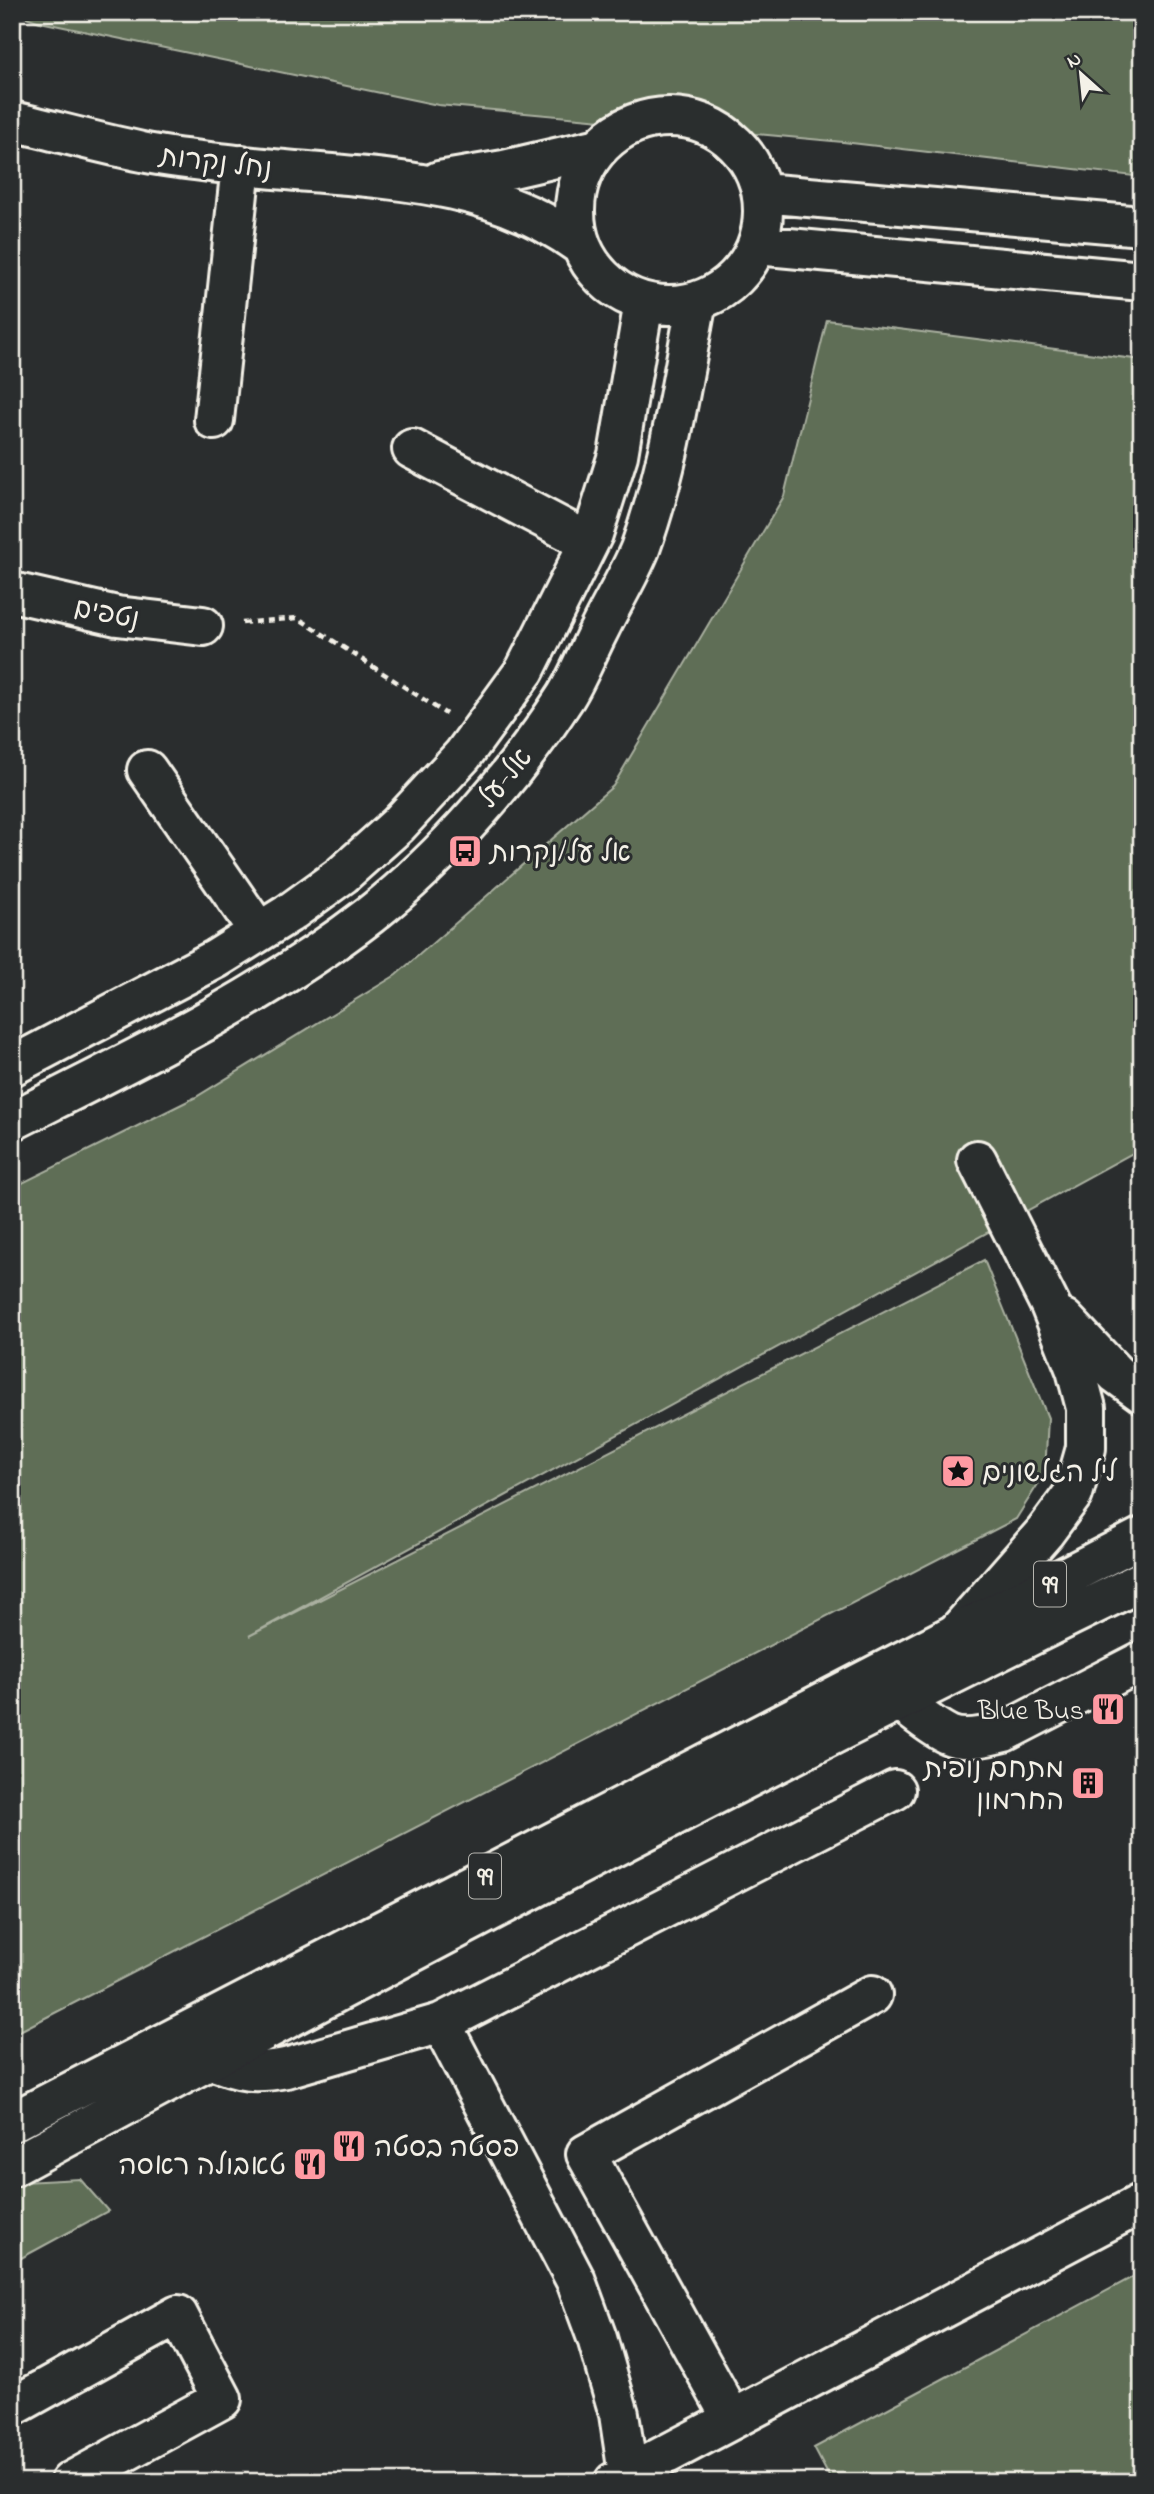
<svg xmlns="http://www.w3.org/2000/svg" width="1154" height="2494" viewBox="0 0 1154 2494" font-family="'Indie Flower','Playpen Sans Hebrew',sans-serif">
<style>
.green{fill:#5f6e57;stroke:#aab0a0;stroke-width:2}
.lines{fill:none;stroke-linecap:round;stroke-linejoin:round}
.minor-casing{stroke:#f4f1e8;stroke-width:44}
.highway-casing{stroke:#f4f1e8;stroke-width:44}
.path{stroke:#f4f1e8;stroke-width:4.5;stroke-dasharray:7 5;stroke-linecap:butt}
.minor{stroke:#2a2d2e;stroke-width:38}
.highway{stroke:#2a2d2e;stroke-width:38}
.labels{text-anchor:middle;stroke-width:6;stroke-linejoin:round;paint-order:stroke}
.shield{fill:#2a2d2e;stroke:#b7b6b0;stroke-width:2}
.shield-label{font-size:26px;font-weight:bold;fill:#f4f1e8}
.street-label{font-size:28px;fill:#f4f1e8;stroke:#2a2d2e}
.poi-label{font-size:28px;fill:#f4f1e8;stroke:#2a2d2e;text-anchor:start}
</style>
<rect width="100%" height="100%" fill="#2a2d2e"/>
<filter id="ink" filterUnits="userSpaceOnUse"><feTurbulence type="fractalNoise" baseFrequency=".0143" numOctaves="2"/><feDisplacementMap in="SourceGraphic" scale="14" xChannelSelector="R" yChannelSelector="G"/><feConvolveMatrix kernelMatrix="1 2 1 2 8 2 1 2 1" color-interpolation-filters="sRGB"/></filter>
<g filter="url(#ink)">
<path class="green" d="M12 12H1142V177L843 142 438 105 40 22Z
M827 320 1142 360V1148L249 1636 984 1260 1048 1418 1045 1473 1016 1519 12 2035V1188L196 1097 396 975 613 786 784 496Z
M80 2179 108 2211 12 2263V2188L23 2182Z
M1142 2272V2482H832L814 2448Z"/>
<g class="lines">
<g class="minor-casing">
<path id="minor" d="M575 211a94 94 0 1 1 188 0a94 94 0 1 1-188 0Z
M12 121C55 131 99 143 142 152 173 159 206 161 237 165 356 180 479 171 580 245
M439 181 504 170 599 148
M762 193 1142 226
M757 245 1142 281
M214 420 241 165
M412 449 589 542
M12 592 117 616 203 626
M147 770 259 932
M12 1066 216 959 288 914 342 875 398 825 463 755 525 670 593 534 618 455 644 302
M12 1121C135 1059 261 999 370 915 445 856 515 775 566 696 579 675 588 651 599 630 612 603 629 576 640 549 669 469 681 384 697 301
M1064 1319 1116 1374 1142 1393
M958 1631 1045 1532 1073 1494 1086 1448V1408L1076 1370 1050 1305 977 1160
M898 1700C914 1711 931 1727 949 1735 964 1742 988 1736 1004 1732L1142 1661
M441 2023 576 2281 597 2338 619 2414 628 2474
M210 2059C239 2072 255 2074 286 2068L441 2023 895 1790
M12 2407 178 2315 222 2399 70 2482
M732 2419 586 2154 872 1995
M614 2482 1142 2203"/>
</g>
<g class="highway-casing">
<path id="highway" d="M12 2122 1142 1537
M12 2167C385 1964 761 1767 1142 1581"/>
</g>
<path class="path" d="M242 623 298 618 446 714"/>
<use href="#minor" class="minor"/>
<use href="#highway" class="highway"/>
</g>
</g>
<defs>
<g id="bus-square" transform="scale(1.75)"><rect x="-9" y="-9" width="18" height="18" rx="4" fill="#ff9aa2" stroke="#2a2d2e"/><path d="M-5-6H5V4H4V6H2V4H-2V6H-4V4H-5ZM-3.5-4V0h7V-4ZM-3.5 1.2v1.5H-2V1.2ZM2 1.2v1.5H3.5V1.2Z" fill="#111"/></g>
<g id="sight-square" transform="scale(1.75)"><rect x="-9" y="-9" width="18" height="18" rx="4" fill="#ff9aa2" stroke="#2a2d2e"/><path d="M0-6L1.8-2.2L6-1.7L2.9 1.2L3.7 5.4L0 3.3L-3.7 5.4L-2.9 1.2L-6-1.7L-1.8-2.2Z" fill="#111"/></g>
<g id="restaurant-square" transform="scale(1.75)"><rect x="-9" y="-9" width="18" height="18" rx="4" fill="#ff9aa2" stroke="#2a2d2e"/><path d="M-5-6h1v4h1v-4h1v4h1v-4h1v5L-1.5 .5V6h-2V.5L-5-1ZM5-6V6H3V1.5H1.5Q1.5-4 5-6Z" fill="#111"/></g>
<g id="building-square" transform="scale(1.75)"><rect x="-9" y="-9" width="18" height="18" rx="4" fill="#ff9aa2" stroke="#2a2d2e"/><path d="M-4-6H4V6H1V3H-1V6H-4ZM-2.5-4.3h1.7v1.8h-1.7ZM.8-4.3h1.7v1.8H.8ZM-2.5-1h1.7V.8h-1.7ZM.8-1h1.7V.8H.8Z" fill="#111"/></g>
</defs>
<g fill-rule="evenodd">
<use href="#bus-square" x="465" y="851"/>
<use href="#sight-square" x="958" y="1471"/>
<use href="#restaurant-square" x="1108" y="1709"/>
<use href="#building-square" x="1088" y="1783"/>
<use href="#restaurant-square" x="349" y="2146"/>
<use href="#restaurant-square" x="310" y="2164"/>
</g>
<g class="labels">
<g class="shield">
<rect x="1034" y="1561.5" width="32" height="45" rx="5"/>
<rect x="469" y="1853.5" width="32" height="45" rx="5"/>
</g>
<g class="shield-label">
<text x="1050" y="1593">99</text>
<text x="485" y="1885">99</text>
</g>
<g class="street-label">
<text transform="translate(216 161) rotate(7)" y="10">נחל נקרות</text>
<text transform="translate(107 612) rotate(11)" y="10">נטפים</text>
<text transform="translate(504 777) rotate(-51)" y="10">אל-על</text>
</g>
<g class="poi-label">
<text x="490" y="861">אל על/נקרות</text>
<text x="982" y="1481">ליל הגלשונים</text>
<text x="1084" y="1719" text-anchor="end">Blue Bus</text>
<text x="1064" y="1777" text-anchor="end">מתחם נופית<tspan x="1064" dy="32">החרמון</tspan></text>
<text x="374" y="2156">פסטה בסטה</text>
<text x="286" y="2174" text-anchor="end">טאבולה ראסה</text>
</g>
</g>
<rect width="1154" height="2494" fill="none" stroke="#2a2d2e" stroke-width="42"/>
<rect x="21" y="21" width="1112" height="2452" fill="none" stroke="#f4f1e8" stroke-width="2.5" filter="url(#ink)"/>
<g transform="translate(1081 74) rotate(333)" stroke="#2a2d2e" stroke-width="5" paint-order="stroke">
<path d="M0-5L12 26L0 18L-12 26Z" fill="#f4f1e8"/>
<text y="-10" font-size="19" font-weight="bold" text-anchor="middle" fill="#f4f1e8">N</text>
</g>
</svg>
